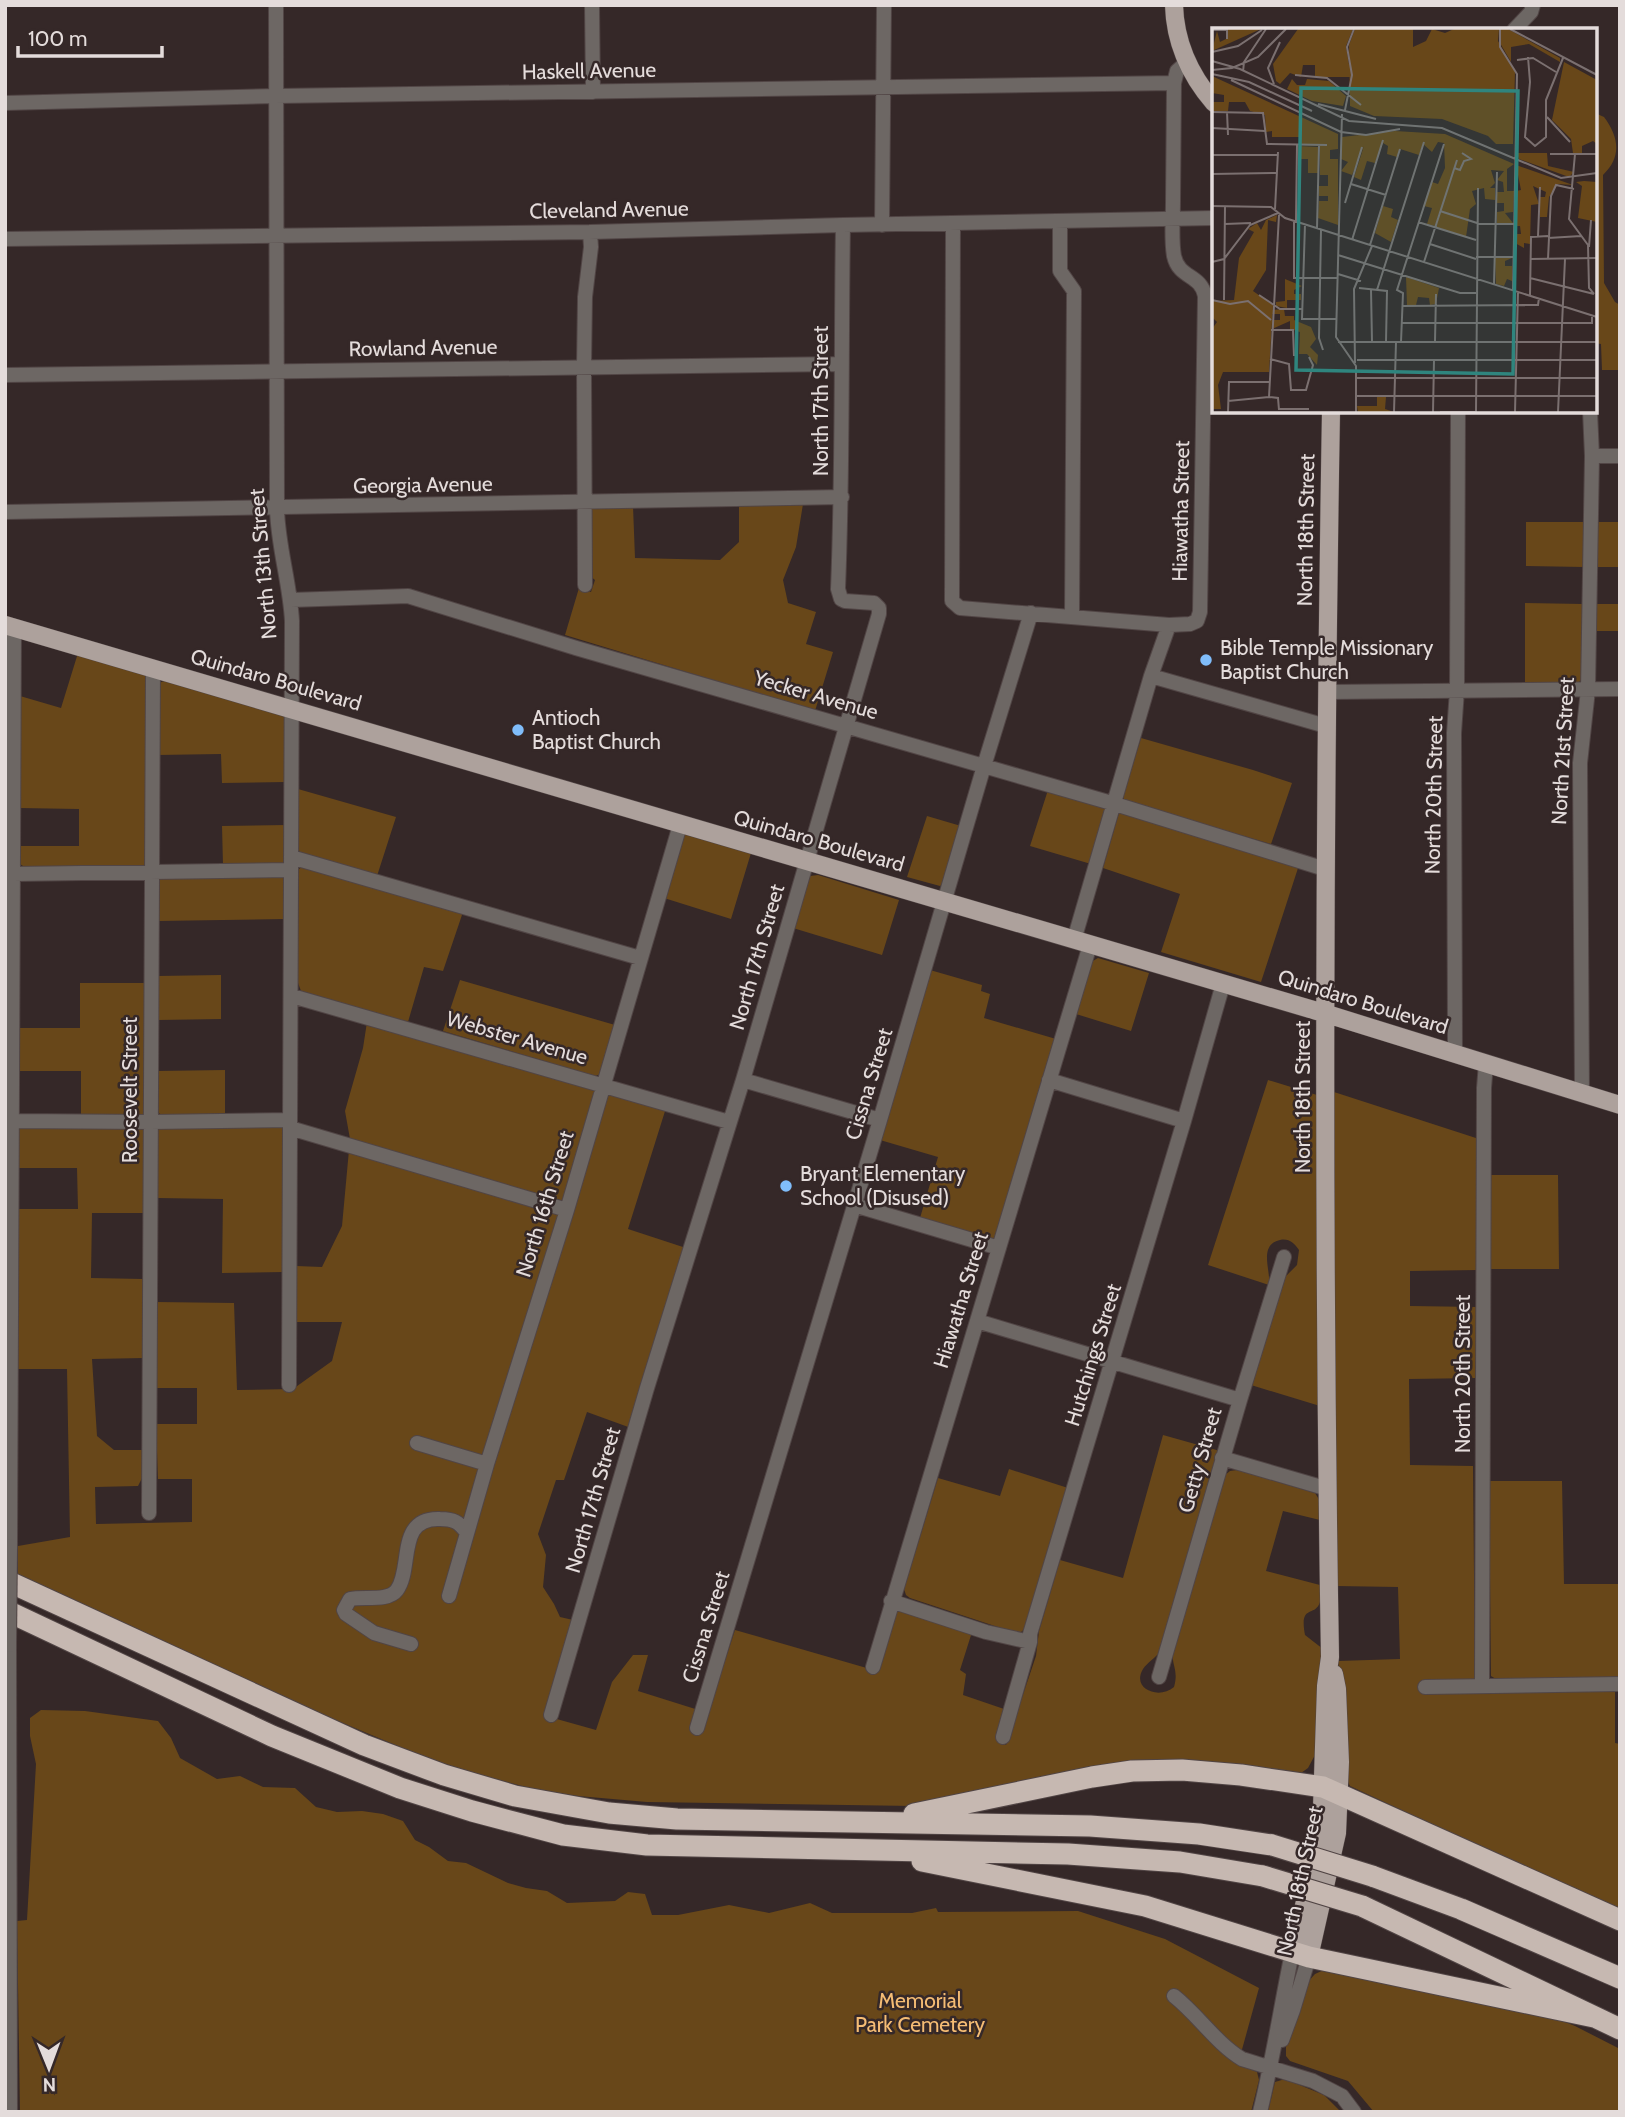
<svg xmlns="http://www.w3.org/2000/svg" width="1625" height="2117" viewBox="0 0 1625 2117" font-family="Cabin,sans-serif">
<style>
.green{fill:#684719}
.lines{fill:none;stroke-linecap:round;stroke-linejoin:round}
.minor-casing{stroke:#514545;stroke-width:16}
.major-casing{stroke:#514545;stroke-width:19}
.highway-casing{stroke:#514545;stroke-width:23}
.minor{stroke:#6d6764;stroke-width:14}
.major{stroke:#ada19c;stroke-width:18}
.highway{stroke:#c6b8b1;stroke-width:21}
.minor-bridge-casing{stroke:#514545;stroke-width:16;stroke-linecap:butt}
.highway-bridge-casing{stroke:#514545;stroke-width:23;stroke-linecap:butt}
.minor-bridge{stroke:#6d6764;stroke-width:14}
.highway-bridge{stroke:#c6b8b1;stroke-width:21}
.poi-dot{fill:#80bdfa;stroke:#352828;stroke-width:2.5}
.labels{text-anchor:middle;stroke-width:5;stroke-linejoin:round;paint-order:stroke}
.street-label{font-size:21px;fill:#e4dcdb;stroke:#352828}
.poi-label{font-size:21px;fill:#e4dcdb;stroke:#352828;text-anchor:start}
.park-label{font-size:21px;fill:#f5bc74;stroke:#352828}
.inset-road{fill:none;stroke:#7b7070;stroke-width:2}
.view{fill:#2f857e;fill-opacity:0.15;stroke:#2f857e;stroke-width:3.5}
.inset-edge{fill:none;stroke:#e4dcdb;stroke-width:3.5}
</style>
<rect width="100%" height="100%" fill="#352828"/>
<path class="green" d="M1595 113 1604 117C1619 137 1622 157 1603 175L1604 283 1615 302 1620 305V370H1602L1601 344 1595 343Z
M803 504 796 547 783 580 788 603 816 612 806 644 833 652 815 711 565 635 579 588 591 592 595 580 590 576 589 511 595 507 633 506 635 558 720 560 739 542V505Z
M1526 522H1584V567L1526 566Z
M1597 522H1620V567H1596Z
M1525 603 1583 604 1582 679 1579 682 1525 683Z
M1595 604H1620V631H1595Z
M78 653 145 675 147 680 146 862 143 866H23L20 864V846H79V809L19 808 20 696 61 708Z
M164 681 283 715 285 718 286 782 222 783 221 754 157 755 159 683Z
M1141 738 1253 770 1292 783 1271 844 1125 801 1123 797Z
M298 789 396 817 377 876 300 852 297 848Z
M1048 790 1105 806 1107 811 1091 864 1030 846Z
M1123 811 1299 865 1261 982 1161 952 1180 894 1103 868 1119 813Z
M927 816 961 826 943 884 940 886 907 877Z
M287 825 286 861 283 864 223 865 222 826Z
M685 833 751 853 731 919 664 898 683 835Z
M303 866 463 912 443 971 424 967 408 1022 301 991 297 980 299 869Z
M818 875 899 900 882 955 793 928 808 879 810 876Z
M280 876 284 879 285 919 157 921V881L160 878Z
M1098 958 1149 973 1131 1031 1076 1014 1091 962Z
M930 970 982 985 981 991 990 994 984 1018 1056 1039 997 1237 991 1240 920 1218 938 1157 880 1140Z
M221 975V1019L158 1020 157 976Z
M460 980 615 1025 601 1074 595 1076 443 1031Z
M80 983H146V1111L143 1115 81 1117V1071H17V1028H80Z
M367 1022 595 1089 564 1200 558 1201 526 1191 521 1204 569 1218 607 1094 666 1108 628 1229 686 1248 631 1428 587 1412 564 1480H556L538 1534 546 1555 543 1587 554 1604 560 1617 573 1620 546 1716 596 1730 612 1682 633 1655H648L638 1691 708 1713 735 1630 877 1671 896 1612 900 1610 972 1632 960 1670 966 1674 963 1695 1004 1709 997 1739 1006 1745 1036 1656 1039 1631 1060 1560 1123 1578 1163 1435 1220 1451 1160 1652C1155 1658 1147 1663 1143 1669 1131 1689 1159 1700 1174 1687 1179 1670 1171 1665 1173 1651L1225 1475 1230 1471 1237 1470 1315 1493 1320 1501V1520L1283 1511 1266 1571 1320 1585C1320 1590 1321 1597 1320 1602 1315 1618 1299 1603 1305 1635L1323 1649 1316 1753 1308 1768 1301 1773 1208 1765 914 1806 647 1802 578 1796 541 1791 462 1770 405 1749 331 1718 18 1574V1546L70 1537 67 1369H17L18 1209H78L77 1168H18L17 1130 20 1127H140L144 1131V1213H92L91 1278 143 1279 144 1358 92 1359 97 1436 114 1450H144L143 1476 138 1486 95 1487 96 1524 192 1522V1479H158L156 1424H197V1388H156V1302L234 1303 237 1390 293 1389 332 1361 342 1322H296V1266L322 1267 342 1226 350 1139 345 1111 363 1048Z
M225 1070V1114H160L157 1111V1071Z
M1268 1080 1317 1095 1320 1406 1251 1385 1285 1277 1297 1265 1299 1250C1294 1243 1289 1238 1280 1240 1258 1245 1271 1270 1269 1285L1208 1265Z
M1334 1092 1479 1139 1478 1270 1410 1271V1306L1478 1307V1378L1409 1379 1410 1465 1473 1466 1475 1682 1420 1683V1692L1615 1689V1743L1620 1744V1908L1566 1887 1350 1786 1345 1776 1344 1726 1338 1661 1400 1659 1398 1587 1336 1586Z
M279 1124 283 1128 284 1272 222 1273 223 1199 157 1198 156 1130 159 1126Z
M1489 1175H1558L1559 1269H1489Z
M1009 1469 1068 1488 1026 1628 1021 1632H1013L910 1598 906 1595 904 1589 938 1478 1000 1496Z
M1489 1481H1562L1564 1584H1620V1678L1496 1679 1491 1676Z
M41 1710 85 1711 158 1721 171 1738 180 1758 217 1779 240 1776 263 1787 295 1788 316 1807 337 1812 362 1811 383 1814 403 1821 415 1840 429 1847 448 1861 466 1863 508 1883 526 1888 547 1891 567 1903 615 1901 628 1892 645 1894 652 1915H678L729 1905 769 1913 810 1903 832 1913H912L936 1908 938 1912 1078 1911 1165 1939 1259 1988 1238 2064 1257 2072 1259 2080 1251 2112H20L17 1921 27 1920 36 1764 30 1736V1718Z
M1326 1969 1545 2014 1575 2026 1620 2049V2112H1374L1348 2081 1290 2061 1286 2056V2047L1307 1983 1315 1974Z
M1285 2079 1324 2095 1341 2112H1268L1275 2082Z"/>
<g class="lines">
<g class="minor-casing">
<path id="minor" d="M276 5 277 509C278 547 290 583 292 621L289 1385
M592 5 593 92
M1514 30 1531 12 1533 5
M5 103 277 96 1174 83
M1060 222V271L1074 291 1072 616
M953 224 952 601 960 608 1169 625 1190 624 1197 621 1200 612 1205 296C1201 274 1179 279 1174 256 1171 239 1173 219 1173 202 1173 162 1174 123 1174 83L1177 71 1186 63
M882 225 884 5
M5 239 590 232 843 225 1214 218
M5 375 841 364
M1592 456H1620
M5 512 842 497
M585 585 584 367 585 297 591 247 590 232
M291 600 408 596 576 648 1115 804 1325 869
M1151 676 1326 726
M1327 692 1620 689
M291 857 640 958
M13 874 291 870
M1074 940 1151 676 1169 625
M292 996 729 1122
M1455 1053 1454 733 1457 690 1458 411
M743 1080 880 1120
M1049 1080 1184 1121
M1582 1093 1580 763 1588 690 1592 456 1590 411
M13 1121 151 1122 290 1120
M290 1128 567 1210
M854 1205 999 1248
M977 1321 1240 1400
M417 1443 487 1464
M1222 1458 1328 1489
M149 1513 153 668
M10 1546 14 627
M449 1596 487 1464 567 1210 680 825
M891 1601 986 1632 1030 1642
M411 1644 374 1633 346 1614 344 1610 350 1599C364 1596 388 1602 397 1590 413 1568 396 1517 440 1519 454 1519 459 1522 467 1533
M9 1645 10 2112
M873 1667 1090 945
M1159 1677 1240 1400 1284 1257
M1482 1686 1484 1088 1486 1063
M1425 1687 1620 1684
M551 1715 647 1388 743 1080 879 614V608L874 603 845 601 841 599 838 589C843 468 841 346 843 225
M697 1728 880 1120 984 766 1031 613
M1003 1737 1030 1642V1634L1184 1121 1223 984
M1174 1996C1198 2015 1216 2043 1242 2059L1313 2081 1342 2096 1354 2112
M1282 2040 1293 2010 1309 1957
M1260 2112C1273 2059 1281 2006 1292 1953"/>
</g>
<g class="major-casing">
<path id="major" d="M1174 5C1175 43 1190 75 1214 103
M5 625 1327 1014 1620 1105
M1292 1953 1321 1838 1326 1686 1330 1657C1323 1242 1324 826 1331 411
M1309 1957 1337 1833 1340 1762 1337 1689 1334 1674"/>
</g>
<g class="highway-casing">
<path id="highway" d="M5 1580 364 1745 444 1775 515 1796 609 1813 677 1819 1090 1826 1199 1834 1272 1845
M5 1610 272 1736 400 1788 472 1811 563 1835 647 1845 1068 1854 1180 1862 1263 1876
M914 1814 1092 1777 1132 1771 1182 1770 1241 1775 1323 1787 1620 1920
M922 1861 1145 1906 1309 1957 1594 2017
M1372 1876 1461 1909 1620 1978
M1362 1906 1620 2029"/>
</g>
<use href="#minor" class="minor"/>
<use href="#major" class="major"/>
<use href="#highway" class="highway"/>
<g class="minor-bridge-casing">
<path id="minor-bridge" d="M9 1645 10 1546"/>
</g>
<g class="highway-bridge-casing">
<path id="highway-bridge" d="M1272 1845 1372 1876
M1263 1876 1362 1906"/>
</g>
<use href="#minor-bridge" class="minor-bridge"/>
<use href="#highway-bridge" class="highway-bridge"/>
</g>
<g class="poi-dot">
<circle cx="1206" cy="660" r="7"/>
<circle cx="518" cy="730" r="7"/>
<circle cx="786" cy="1186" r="7"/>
</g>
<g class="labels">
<g class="street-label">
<text transform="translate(589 71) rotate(-1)" y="7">Haskell Avenue</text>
<text transform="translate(609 210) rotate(-1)" y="7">Cleveland Avenue</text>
<text transform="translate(423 348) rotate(-1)" y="7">Rowland Avenue</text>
<text transform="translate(821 401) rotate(-90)" y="7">North 17th Street</text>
<text transform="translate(423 485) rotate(-1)" y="7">Georgia Avenue</text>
<text transform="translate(1181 511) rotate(-89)" y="7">Hiawatha Street</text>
<text transform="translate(1306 530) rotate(-89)" y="7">North 18th Street</text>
<text transform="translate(263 564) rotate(-95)" y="7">North 13th Street</text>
<text transform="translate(276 680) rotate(16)" y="7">Quindaro Boulevard</text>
<text transform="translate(816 695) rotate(16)" y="7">Yecker Avenue</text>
<text transform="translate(1563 751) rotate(-87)" y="7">North 21st Street</text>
<text transform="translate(1434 795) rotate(-89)" y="7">North 20th Street</text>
<text transform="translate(819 841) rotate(16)" y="7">Quindaro Boulevard</text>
<text transform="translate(757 957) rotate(-74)" y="7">North 17th Street</text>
<text transform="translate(1363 1002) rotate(17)" y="7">Quindaro Boulevard</text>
<text transform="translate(517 1038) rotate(16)" y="7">Webster Avenue</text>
<text transform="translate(869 1084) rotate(-73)" y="7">Cissna Street</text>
<text transform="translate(130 1090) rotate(-90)" y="7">Roosevelt Street</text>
<text transform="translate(1303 1097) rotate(-90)" y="7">North 18th Street</text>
<text transform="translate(545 1204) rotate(-73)" y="7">North 16th Street</text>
<text transform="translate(961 1300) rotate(-73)" y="7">Hiawatha Street</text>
<text transform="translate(1093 1355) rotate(-73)" y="7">Hutchings Street</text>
<text transform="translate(1463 1374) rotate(-90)" y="7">North 20th Street</text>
<text transform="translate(1200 1460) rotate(-74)" y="7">Getty Street</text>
<text transform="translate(593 1500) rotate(-74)" y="7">North 17th Street</text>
<text transform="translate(706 1627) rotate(-73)" y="7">Cissna Street</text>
<text transform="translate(1300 1881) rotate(-78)" y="7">North 18th Street</text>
</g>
<g class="poi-label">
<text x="1220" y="655">Bible Temple Missionary<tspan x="1220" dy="24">Baptist Church</tspan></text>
<text x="532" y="725">Antioch<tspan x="532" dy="24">Baptist Church</tspan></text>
<text x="800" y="1181">Bryant Elementary<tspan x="800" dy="24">School (Disused)</tspan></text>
</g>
<g class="park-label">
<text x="920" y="2008">Memorial<tspan x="920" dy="24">Park Cemetery</tspan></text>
</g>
</g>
<g transform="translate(1212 28)">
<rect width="385" height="385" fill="#352828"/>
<path d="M0 1H49L0 23 5 3 8 14 16 10V1ZM86 1H141L134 18 139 49H103V37H91L89 49 78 45 68 56 64 53 61 36ZM143 1H201V19L214 13 220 1 233 5 242 1H287L286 13 303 43 301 116H284L276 108 230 91 162 88 138 78 137 17ZM289 1H296L348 30V34L317 16 299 19V34L288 15ZM352 34 385 52V116L381 113 370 118V125H361L359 111 340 92ZM0 48 126 106V121L118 122V131H126V197L106 190 107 173H116V168H107V158H116V147H108V118L89 117V109H60V103L54 104 53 87 38 83 33 74H17L16 83H0V74H12V67L0 65ZM80 51 85 57H93L95 51 117 53 134 68 131 78 100 73 75 61ZM183 103 233 106 302 136 295 141V163H302L301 184 293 185 301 195H285V184L292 183V175H285V164H292L291 154 285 152 292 143 279 142 283 155 278 160H283V172L273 171 272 160 260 163 264 176 258 181 254 209 224 199 228 182 223 198 215 196 220 180 212 178 220 154 226 156 233 140 232 115 226 114 220 124 211 116 207 127 188 121 185 129 175 126 176 118 171 115 163 135 155 133 149 152 142 149 152 118 140 147 129 143 136 134 129 131 130 109ZM86 118 106 119V145H96V131H86ZM305 125H335L336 138 362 144 357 149 307 131ZM304 137 361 157 346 156 337 169 335 189H328V169H333L334 164 321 158 327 176 319 177 318 216 312 215V220L303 215V206H309L308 198H303L304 163 309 162ZM372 153 385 154V194L366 190 370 158 364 154ZM171 178 181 181 179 189 186 192 179 214 163 205ZM65 187 64 194 56 192 54 242 41 263 61 277 57 344H11L6 357 9 381H0V301L5 294 0 289V273L22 272 27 230 42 204 36 201 45 195 49 202 54 192ZM283 230H300L293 233V238H300V253L295 251 292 258 284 256ZM194 249 227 260 224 276 218 277 217 270 206 269 204 277H195ZM73 251 90 258 82 262V266H89V272H75V280L64 278V274L73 273ZM72 281 73 288H82V292L99 299 104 311 98 319 106 327 105 337 95 326H87L88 304 78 301V293L60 301V292H68V286H60V282ZM165 369H174L173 381 182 384H146L145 378H165Z" fill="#684719"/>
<path class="inset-road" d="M288 1V19L305 46 301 262M298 1 385 47M0 2H15V11M0 24 26 18 50 2M316 29 318 54 313 109 323 118 334 109V72L351 30M305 32 321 30 344 44M0 33 28 41 137 93 230 100 349 150 385 145M0 42 20 40 46 29 74 1M31 44 32 34 54 1M0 46 37 54 100 83M83 47 115 50 149 77M19 52 129 104 154 107 188 101M62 56 56 40 68 14M106 76 164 91M133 82 140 47 135 19 142 1M0 84 51 85 55 116 115 117M15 84 16 107M130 86 124 309 144 338V384M335 89 358 114M0 100 53 103M338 126H385M363 126 357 191 376 217 377 260 382 266M0 127H66M242 140 248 142 252 133 259 131 250 125M0 146 65 145M139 156 174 167M133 175 150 119M0 178 59 179 73 190 385 289M63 181 66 124M228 183 265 195M82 193V250H126M84 193 85 117M206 194 264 212M13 196 39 195M93 196 90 291H124M265 196H302M105 200 107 117M109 202 107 310 111 322M326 208 328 159M336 210 369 208M140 212 171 112M218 216 264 231M158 217 188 121M377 219 379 192M126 227 248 265H264M264 229H301M318 231 385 230M336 231 339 168 344 157 362 161M0 234 12 231 38 197 66 185M212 234 245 132M126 246 149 253M318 250 382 266M282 256 285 144M147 260 175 263 174 314M159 261 160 314M165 262 212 114M47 267 68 281H90M318 267 319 209 336 208M0 272 18 276 36 273 59 292M12 272 13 178M190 278 326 277 327 270M190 295H380V287M59 302H81L82 328M223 313 224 266M126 314H385M189 314 191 265 185 262 232 116M58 331 77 336 79 362H94L101 337 97 329M145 332H385M143 335 142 261 160 218M144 350H385M144 368H385M57 369 67 187M57 369 66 370 67 382M16 373 57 369M67 381H97M16 384 17 354H57M182 384 184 314M221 384 222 332M228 384H264M264 384 266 160M303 384 306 264M346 384 353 231"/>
<path class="view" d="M89 60 306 63 301 346 84 342Z"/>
<rect width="385" height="385" class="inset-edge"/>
</g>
<rect width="1625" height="2117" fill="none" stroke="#e4dcdb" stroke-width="14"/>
<g transform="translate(49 2068) rotate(179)" stroke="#352828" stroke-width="5" paint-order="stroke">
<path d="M0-5L12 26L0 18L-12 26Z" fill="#e4dcdb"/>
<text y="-10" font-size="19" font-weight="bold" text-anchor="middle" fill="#e4dcdb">N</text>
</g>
<path d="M18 46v10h144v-10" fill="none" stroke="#e4dcdb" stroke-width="3.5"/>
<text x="28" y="46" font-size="21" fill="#e4dcdb" stroke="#352828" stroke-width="5" paint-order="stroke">100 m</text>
</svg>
